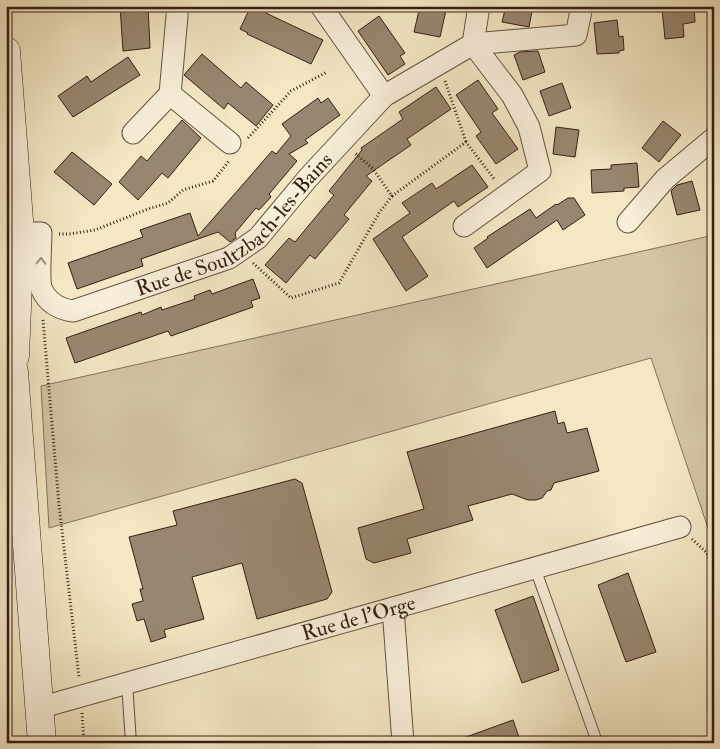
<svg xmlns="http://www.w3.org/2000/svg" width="720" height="749" viewBox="0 0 720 749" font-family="'IM FELL Double Pica',serif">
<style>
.green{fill:#d3c5a6;stroke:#84725d}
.building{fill:#988770;stroke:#361e14}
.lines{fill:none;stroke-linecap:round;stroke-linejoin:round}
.lane-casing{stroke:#655040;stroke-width:12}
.street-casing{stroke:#655040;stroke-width:23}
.secondary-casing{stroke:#361e14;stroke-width:29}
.path{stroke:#361e14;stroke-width:3;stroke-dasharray:1 2.5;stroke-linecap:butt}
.lane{stroke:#f7efd9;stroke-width:10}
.street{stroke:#f7efd9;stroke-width:21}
.secondary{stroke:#f7efd9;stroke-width:28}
.oneway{stroke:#a09180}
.labels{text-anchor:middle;stroke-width:5;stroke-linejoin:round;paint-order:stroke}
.street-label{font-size:21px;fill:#361e14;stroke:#f7efd9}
</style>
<rect width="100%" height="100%" fill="#f3e7c4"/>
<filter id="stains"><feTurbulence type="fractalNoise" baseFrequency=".004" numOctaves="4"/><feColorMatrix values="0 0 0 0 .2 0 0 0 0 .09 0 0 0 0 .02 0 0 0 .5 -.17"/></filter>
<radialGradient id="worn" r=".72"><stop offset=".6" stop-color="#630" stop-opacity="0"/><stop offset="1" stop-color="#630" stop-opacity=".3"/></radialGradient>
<path class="green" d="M714 235V546L651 358 49 528 41 386Z"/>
<path class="building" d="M120 6H148L150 48 123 51Z
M251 6 323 40 311 64 247 34 248 33 240 29Z
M420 6H447L440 37 414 32Z
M506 6H533L529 27 502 22Z
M670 6H694L695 22 683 24 684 37 665 39 662 8H670Z
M379 16 405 53 400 56 405 64 388 75 358 31Z
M617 20 619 37 623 36 624 50 619 51V53L597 54 594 23Z
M538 51 545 72 523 80 514 55 520 52Z
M202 54 241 88 246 82 273 105 256 126 228 103 224 109 184 75Z
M128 57 140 75 73 117 58 96 87 76 91 82Z
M478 80 498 109 492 113 518 149 496 164 476 136 481 132 456 95Z
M562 83 571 108 549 116 540 91Z
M436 87 451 109 407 139 411 145 366 176 372 181 344 215 349 219 315 259 310 255 286 283 265 265 289 238 295 242 334 195 329 191 362 150 361 148 403 119 399 112Z
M318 98 321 103 328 98 340 115 305 140 308 143 289 154 297 161 269 194 271 197 259 210 256 208 235 233 236 238 230 242 218 232 141 259 143 266 77 289 68 263 143 237 140 230 190 213 198 236 272 151 276 154 291 136 282 124Z
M182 120 201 138 168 178 162 173 138 200 119 182 141 156 147 161Z
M663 121 681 135 659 162 642 148Z
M556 127 579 130 575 157 553 154Z
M72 152 112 184 94 205 54 172Z
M637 163 639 187 624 188V191L592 193 591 170 611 169V165Z
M472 165 488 187 458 207 454 201 402 237 428 276 406 291 373 239 410 213 402 203 432 183 436 189Z
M692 181 700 210 677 215 671 191 677 185Z
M568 198H574L585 215 563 230 557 220 487 268 474 248 488 238 487 237 530 209 536 218 556 204 557 205Z
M253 279 260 298 251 301 253 307 171 336 168 331 75 363 66 338 141 312 142 315 161 307 162 310 195 299 194 296 210 290 212 294Z
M555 411 558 424 564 422 567 433 587 428 599 471 554 483 551 490 547 491 542 498 536 500H528L512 494 468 506 473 520 407 539 411 553 374 563 366 559 358 528 424 509 407 452Z
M295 479 302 483 332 592 327 599 257 619 242 563 192 577 204 619 164 630 166 637 151 642 144 619 137 621 132 604 143 601 140 589H143L129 537 177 525 173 511Z
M628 573 656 652 626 662 598 585Z
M533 596 559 670 522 683 495 610Z
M513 720 521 743H455V741Z"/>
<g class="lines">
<g class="lane-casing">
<path id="lane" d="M535 568 596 739
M127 683 131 743"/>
</g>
<g class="street-casing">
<g id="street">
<path d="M321 6 384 96"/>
<path d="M473 44 479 6"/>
<path d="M170 94 230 143"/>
<path d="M133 133 170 94 177 16V6"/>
<path d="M628 222 665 179 714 138"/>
<path d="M464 226 540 171 529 127 512 95 473 44"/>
<path id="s1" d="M20 233H41C41 244 38 282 42 290 48 303 59 309 73 311L229 258 258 238 308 178 384 96 473 44 576 35 582 6"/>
<path d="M393 608 403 743"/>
<path id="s2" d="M39 708 680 527"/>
</g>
</g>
<g class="secondary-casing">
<path id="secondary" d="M6 51 20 233 15 356
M6 335 14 372 42 743"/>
</g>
<path class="path" d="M445 81 466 142
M248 138 291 91 327 72
M392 196 466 142 495 180
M59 234H69L95 230 148 209 168 203 183 190 213 181 229 161
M253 263 291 298 339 283 379 213 392 196 373 169 355 153
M43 320 59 505 79 677
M692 539 707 553 714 573
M82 713 84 743"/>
<use href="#lane" class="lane"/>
<use href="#street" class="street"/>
<use href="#secondary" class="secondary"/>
</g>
<defs><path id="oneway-chevron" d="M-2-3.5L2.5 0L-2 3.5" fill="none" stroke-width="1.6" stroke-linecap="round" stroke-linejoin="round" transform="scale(1.25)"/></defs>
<use class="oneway" href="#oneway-chevron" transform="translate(41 261) rotate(-89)"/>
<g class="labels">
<g class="street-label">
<text dy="7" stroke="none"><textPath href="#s1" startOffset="305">Rue de Soultzbach-les-Bains</textPath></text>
<text dy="7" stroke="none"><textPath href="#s2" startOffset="332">Rue de l'Orge</textPath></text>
</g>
</g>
<rect width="720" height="749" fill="none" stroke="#f3e7c4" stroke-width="25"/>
<rect x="8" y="8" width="705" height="734" fill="none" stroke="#361e14" stroke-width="2.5"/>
<rect x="12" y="12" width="695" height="724" fill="none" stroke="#361e14"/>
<rect width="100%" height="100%" filter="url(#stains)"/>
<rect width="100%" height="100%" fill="url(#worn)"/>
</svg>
